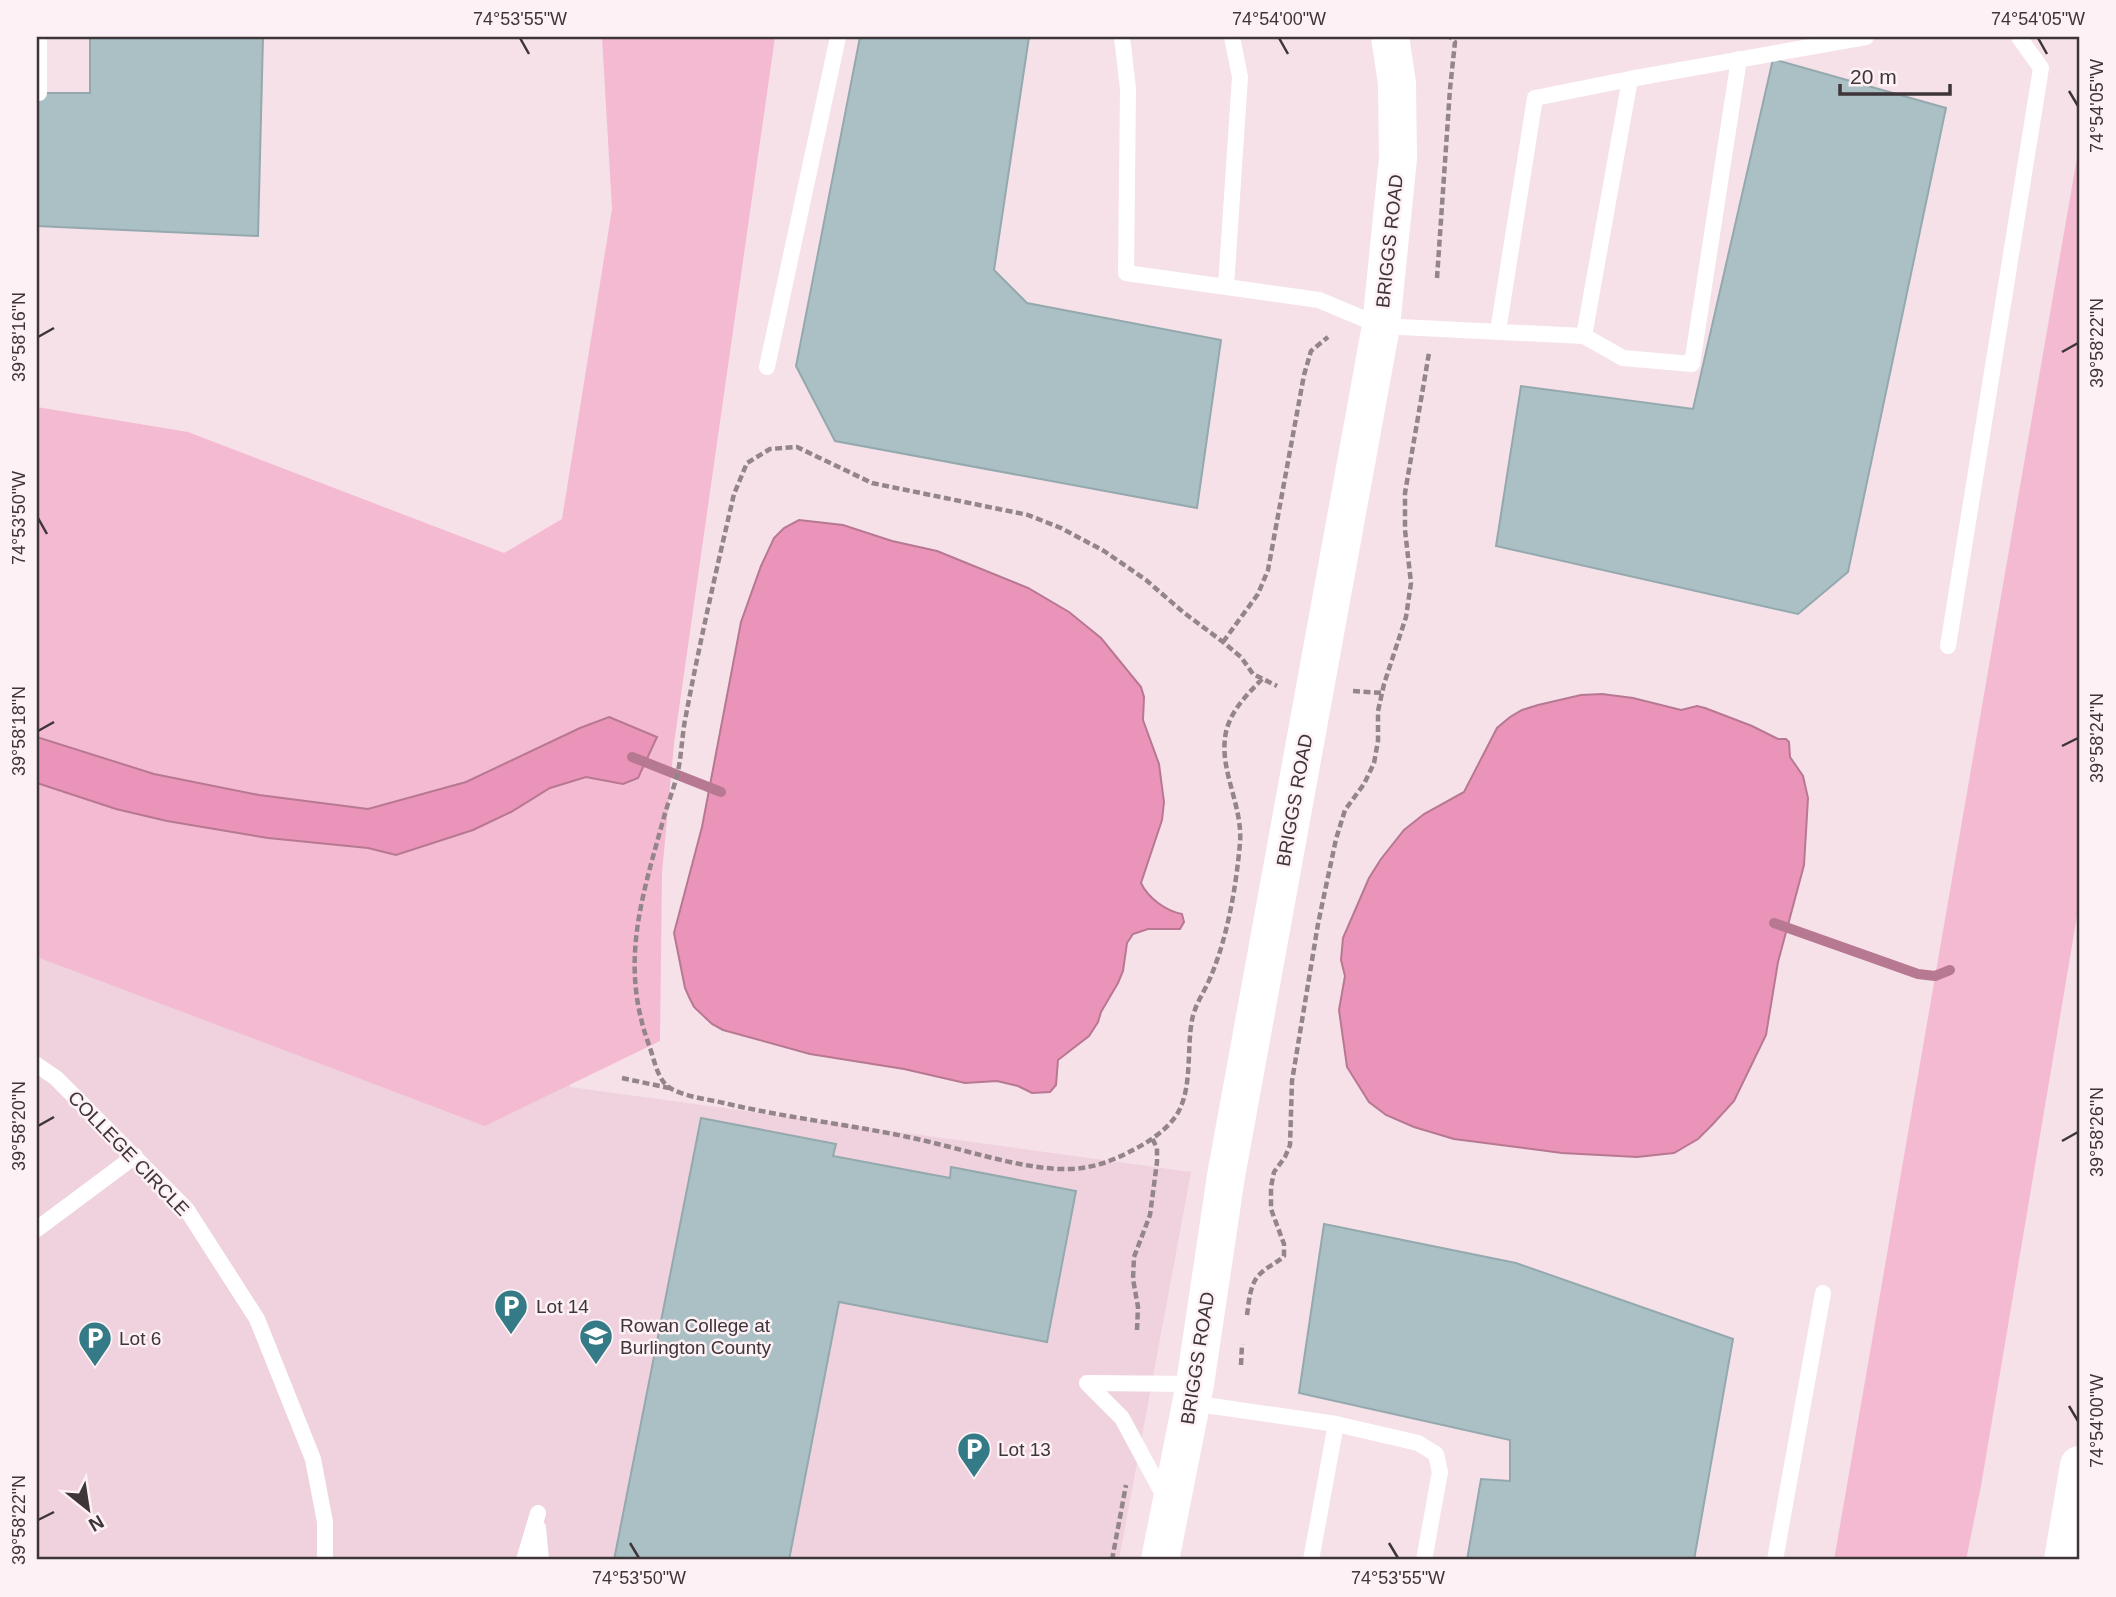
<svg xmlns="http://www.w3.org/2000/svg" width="2116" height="1597" viewBox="0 0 2116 1597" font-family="Helvetica,sans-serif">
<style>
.built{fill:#efd2dd}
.green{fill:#f4bad1}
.water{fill:#eb94b9;stroke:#b77892;stroke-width:2}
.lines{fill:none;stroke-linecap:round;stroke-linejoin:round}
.stream{stroke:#b77892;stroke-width:10}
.building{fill:#aac0c4;stroke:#94a9ad;stroke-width:2}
.path{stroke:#93858a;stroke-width:4.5;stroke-dasharray:7 3.5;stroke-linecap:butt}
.lane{stroke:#fff;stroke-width:16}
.secondary{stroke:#fff;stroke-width:38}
.highway{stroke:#fff;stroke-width:38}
.ticks{fill:none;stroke:#3d3538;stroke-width:2.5}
.labels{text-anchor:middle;stroke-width:5;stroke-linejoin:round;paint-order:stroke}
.street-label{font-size:19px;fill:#3d3538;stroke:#fdf1f5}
.poi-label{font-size:19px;fill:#3d3538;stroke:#fdf1f5;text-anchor:start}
.neatline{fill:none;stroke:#3d3538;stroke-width:2.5}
.ticks-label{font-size:18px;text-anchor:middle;fill:#3d3538}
</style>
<rect width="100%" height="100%" fill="#f6e1e9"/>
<path class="built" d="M37 804 573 873 570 1087 1191 1172 1119 1560H37Z"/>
<path class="green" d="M602 37H775L674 744 662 873 660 1041 485 1126 37 957V783L116 809 167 821 268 838 368 848 396 855 473 830 511 812 550 788 586 777 623 784 638 778 656 738 580 728 466 782 368 809 259 795 154 774 37 737V407L188 432 504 553 562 519 612 209Z
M2079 146V904L1981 1486 1966 1560H1834Z"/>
<path class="water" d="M799 520 843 525 892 541 937 551 1028 588 1069 612 1101 638 1141 687 1144 697 1143 720 1159 764 1164 802 1162 820 1141 883C1148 898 1166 911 1182 914L1184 922 1180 929H1148L1133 934 1127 943 1123 971 1118 983 1101 1012 1098 1022 1089 1036 1058 1060 1056 1085 1050 1092 1032 1093 1018 1086 997 1081 965 1083 904 1069 810 1054 723 1030 712 1024 694 1007 689 997 685 988 674 933 702 827 741 622 761 566 774 538 784 528Z
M1602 694 1633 698 1681 710 1697 706 1705 708 1752 726 1778 739H1786L1789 742 1790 757 1803 776 1808 798 1804 865 1778 962 1766 1035 1734 1101 1712 1125 1698 1139 1674 1153 1637 1157 1562 1153 1454 1139 1414 1127 1386 1115 1369 1102 1347 1067 1339 1010 1345 976 1341 960 1343 938 1369 878 1381 859 1404 830 1424 814 1464 792 1497 728 1510 717 1522 710 1538 705 1581 695Z
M609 717 657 737 638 778 623 784 586 777 550 788 511 812 473 830 396 855 368 848 268 838 167 821 116 809 37 783V737L154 774 259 795 368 809 466 782 580 728Z"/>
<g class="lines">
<path class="stream" d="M632 757 721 792
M1774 923 1918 974 1935 976 1950 970"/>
</g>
<path class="building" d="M90 37H263L258 236 37 226V93H90Z
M860 37H1029L994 270 1027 303 1221 340 1197 508 835 441 796 366Z
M1773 59 1946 108 1848 572 1798 614 1496 546 1521 386 1693 409Z
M701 1118 836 1144 833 1156 950 1178 951 1167 1076 1191 1047 1342 839 1302 789 1560H614Z
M1324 1224 1516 1263 1733 1339 1694 1560H1467L1481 1479 1510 1481V1440L1299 1393Z"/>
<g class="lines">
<path class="path" d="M1437 278 1450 89 1455 42 1450 37
M1223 642 1258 594 1268 570 1304 375 1311 351 1328 337
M1262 679C1247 695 1231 710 1226 732 1218 769 1243 805 1240 843 1236 887 1228 935 1211 976 1205 991 1195 1004 1192 1020 1186 1052 1194 1096 1172 1121 1162 1133 1147 1143 1133 1150 1120 1157 1104 1164 1088 1167 1046 1176 980 1154 938 1144 867 1126 795 1120 724 1103 707 1099 685 1097 670 1088 657 1080 654 1058 649 1045 619 963 642 897 664 817 668 802 675 786 678 771 682 752 682 733 686 715 700 641 717 567 734 494L747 463 770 449 797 447 872 483 1028 515 1061 528 1104 551 1146 580 1183 612 1223 642 1241 657 1253 674 1277 686
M1353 691 1383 693
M622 1078 669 1088
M1247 1315C1249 1301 1250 1282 1261 1273 1268 1266 1277 1263 1284 1256V1244L1271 1209V1187L1274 1172 1285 1157 1290 1145 1292 1081 1318 924 1336 839 1345 810 1364 784 1374 763 1378 741V711L1384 684 1406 617 1411 583 1405 530V493L1429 353
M1137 1330 1138 1307 1133 1279 1134 1257 1150 1215 1157 1162V1148L1152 1138
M1241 1365 1242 1344
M1112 1560 1126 1485"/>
<path class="lane" d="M1122 37 1128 89 1126 273 1319 300 1381 326 1584 336 1630 79 1866 37
M39 93V37
M1226 286 1240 77 1232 37
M1498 331 1535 98 1630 79
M1584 336 1623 358 1692 364 1739 59
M767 367 838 37
M1948 646 2041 68 2019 37
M37 1065 56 1078 187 1210 257 1319 313 1459 325 1522V1560
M37 1229 135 1156
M1087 1383 1122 1418 1165 1498
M1087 1383 1195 1384
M1191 1403 1336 1424 1418 1443 1436 1454 1440 1472 1424 1560
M538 1528 541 1560
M524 1560 538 1513
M1311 1560 1336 1424
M1775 1560 1823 1293"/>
<path class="secondary" d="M1160 1560 1195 1384 1226 1176 1381 326 1398 158 1397 83 1390 37"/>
<path class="highway" d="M2063 1560 2079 1465"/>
</g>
<path class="ticks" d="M520 38 529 54M1279 38 1288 54M2038 38 2047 54M2069 91 2078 106M38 337 54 328M2062 352 2078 343M38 518 47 534M38 731 54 722M2062 746 2078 738M38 1126 54 1117M2062 1141 2078 1132M2069 1406 2078 1421M38 1520 54 1512M630 1543 639 1558M1389 1543 1398 1558"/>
<defs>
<g id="parking-pin" transform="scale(1.75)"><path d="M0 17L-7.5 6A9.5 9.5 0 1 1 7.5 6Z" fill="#357b87" stroke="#fdf1f5"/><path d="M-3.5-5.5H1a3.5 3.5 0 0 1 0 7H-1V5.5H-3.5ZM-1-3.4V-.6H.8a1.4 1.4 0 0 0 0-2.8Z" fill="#fff"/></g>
<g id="university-pin" transform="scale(1.75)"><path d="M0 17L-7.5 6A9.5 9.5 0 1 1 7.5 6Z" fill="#357b87" stroke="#fdf1f5"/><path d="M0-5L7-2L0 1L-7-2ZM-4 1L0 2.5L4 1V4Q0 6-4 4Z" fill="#fff"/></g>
</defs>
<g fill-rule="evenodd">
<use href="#parking-pin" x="511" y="1306"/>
<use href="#university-pin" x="596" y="1336"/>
<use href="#parking-pin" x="95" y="1338"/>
<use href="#parking-pin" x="974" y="1449"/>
</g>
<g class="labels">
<g class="street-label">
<text transform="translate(1389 241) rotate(-84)" y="7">BRIGGS ROAD</text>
<text transform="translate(1294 800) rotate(-80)" y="7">BRIGGS ROAD</text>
<text transform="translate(129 1153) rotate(46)" y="7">COLLEGE CIRCLE</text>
<text transform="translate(1197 1358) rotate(-81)" y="7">BRIGGS ROAD</text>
</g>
<g class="poi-label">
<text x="536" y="1313">Lot 14</text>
<text x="620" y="1332">Rowan College at<tspan x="620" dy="22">Burlington County</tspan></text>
<text x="119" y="1345">Lot 6</text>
<text x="998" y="1456">Lot 13</text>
</g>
</g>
<rect width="2116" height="1597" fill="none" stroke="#fdf1f5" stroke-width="77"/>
<g transform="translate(88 1509) rotate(150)" stroke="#fdf1f5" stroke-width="5" paint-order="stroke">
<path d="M0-5L12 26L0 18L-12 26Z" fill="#3d3538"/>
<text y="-10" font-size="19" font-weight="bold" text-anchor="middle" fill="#3d3538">N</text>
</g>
<path d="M1840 84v10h110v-10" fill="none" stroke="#3d3538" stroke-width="3.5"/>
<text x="1850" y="84" font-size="21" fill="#3d3538" stroke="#fdf1f5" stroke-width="5" paint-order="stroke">20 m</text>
<rect x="38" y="38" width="2040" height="1520" class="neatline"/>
<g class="ticks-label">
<text x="520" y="25">74°53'55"W</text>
<text x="1279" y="25">74°54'00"W</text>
<text x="2038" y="25">74°54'05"W</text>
<text transform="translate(2097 106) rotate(-90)" y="6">74°54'05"W</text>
<text transform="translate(19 337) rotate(-90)" y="6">39°58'16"N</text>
<text transform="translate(2097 343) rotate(-90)" y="6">39°58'22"N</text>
<text transform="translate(19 518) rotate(-90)" y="6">74°53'50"W</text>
<text transform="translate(19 731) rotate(-90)" y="6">39°58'18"N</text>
<text transform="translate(2097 738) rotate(-90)" y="6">39°58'24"N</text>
<text transform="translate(19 1126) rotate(-90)" y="6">39°58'20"N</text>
<text transform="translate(2097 1132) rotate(-90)" y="6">39°58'26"N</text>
<text transform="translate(2097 1421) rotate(-90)" y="6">74°54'00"W</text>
<text transform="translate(19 1520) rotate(-90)" y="6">39°58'22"N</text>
<text x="639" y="1584">74°53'50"W</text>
<text x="1398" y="1584">74°53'55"W</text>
</g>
</svg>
